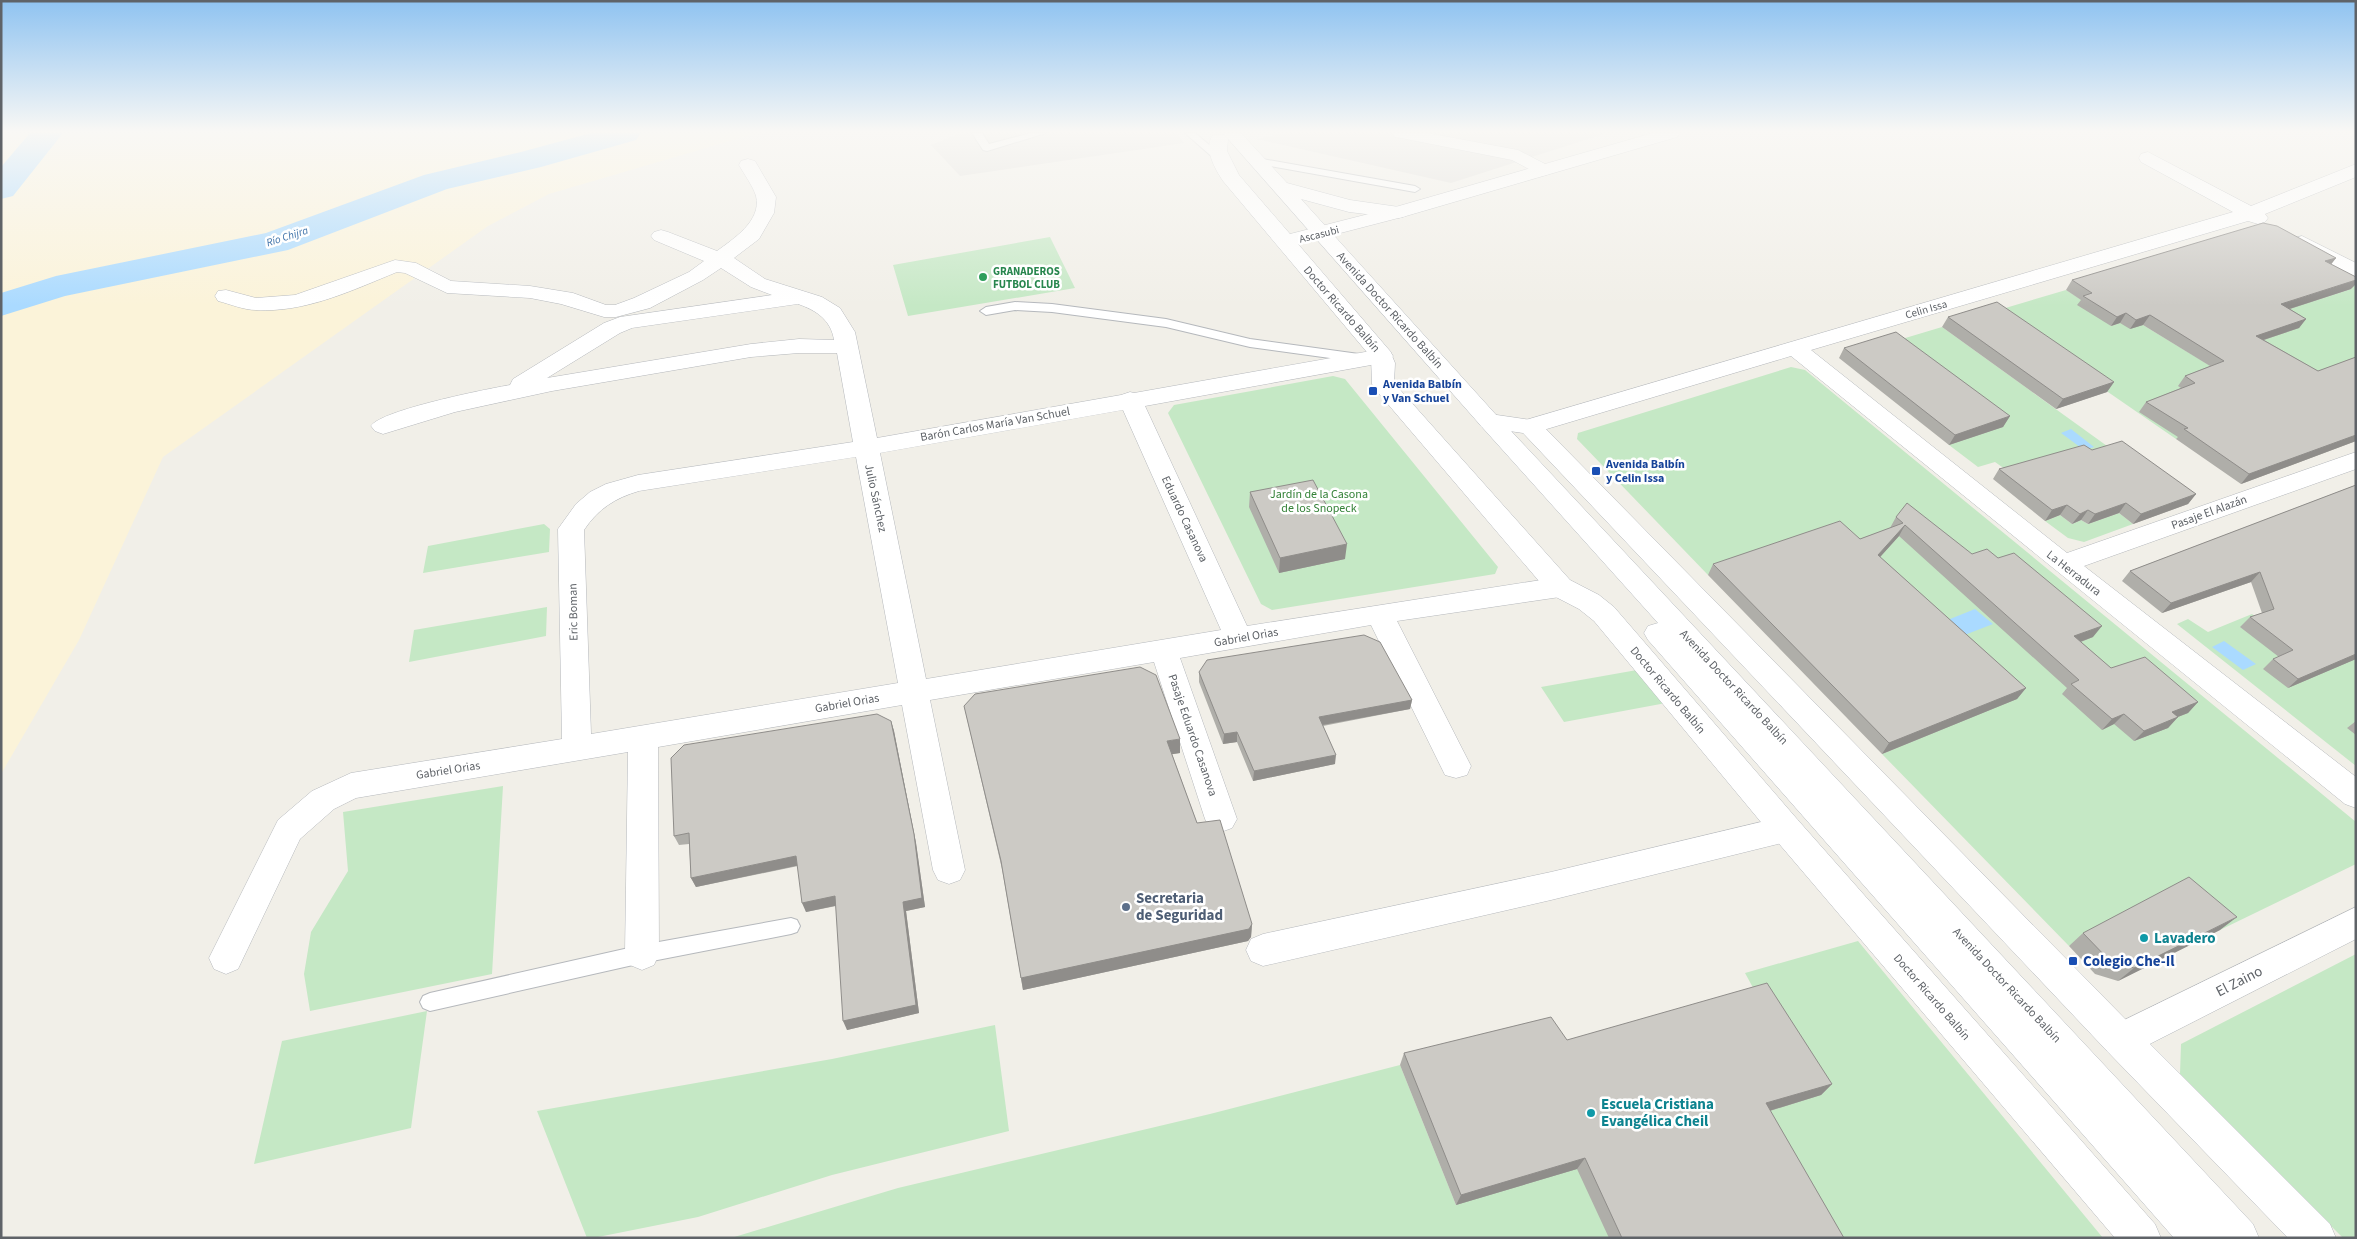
<svg xmlns="http://www.w3.org/2000/svg" width="2357" height="1239" viewBox="0 0 2357 1239" font-family="'Source Sans 3',sans-serif">
<style>
.industrial{fill:#e0deda}
.green{fill:#c5e8c5}
.sand{fill:#fbf3d9}
.water{fill:#aadaff}
.lines{fill:none;stroke-linecap:round;stroke-linejoin:round}
.river{fill:#aadaff;fill-rule:evenodd}
.service-casing{stroke:#b5b8bc;stroke-width:2}
.minor-casing{stroke:#b5b8bc;stroke-width:1}
.tertiary-casing{stroke:#b5b8bc;stroke-width:1}
.secondary-casing{stroke:#b6babf;stroke-width:1}
.service{fill:#fff;fill-rule:evenodd}
.minor{fill:#fff;fill-rule:evenodd}
.tertiary{fill:#fff;fill-rule:evenodd}
.secondary{fill:#fff;fill-rule:evenodd}
.wall{fill:#afaea9}
.shaded-wall{fill:#8f8d8a}
.building{fill:#cccac5;stroke:#8f8d8a}
.leisure-dot{fill:#2e9e5b;stroke:#fff;stroke-width:2}
.transit-dot{fill:#1a4fb4;stroke:#fff;stroke-width:2}
.service-dot{fill:#5c6f8a;stroke:#fff;stroke-width:2}
.culture-dot{fill:#0f9aa8;stroke:#fff;stroke-width:2}
.labels{text-anchor:middle;stroke-width:5;stroke-linejoin:round;paint-order:stroke}
.far-street-label{font-size:11px;fill:#5f6368;stroke:#fff}
.far-water-label{font-size:11px;font-style:italic;fill:#4174aa;stroke:#fff}
.far-leisure-label{font-size:11px;font-weight:bold;fill:#27864d;stroke:#fff;text-anchor:start}
.street-label{font-size:12px;fill:#5f6368;stroke:#fff}
.transit-label{font-size:12px;font-weight:bold;fill:#164399;stroke:#fff;text-anchor:start}
.park-label{font-size:12px;fill:#348238;stroke:#fff}
.near-service-label{font-size:15px;font-weight:bold;fill:#4e5e75;stroke:#fff;text-anchor:start}
.near-culture-label{font-size:15px;font-weight:bold;fill:#0d838f;stroke:#fff;text-anchor:start}
.near-transit-label{font-size:15px;font-weight:bold;fill:#164399;stroke:#fff;text-anchor:start}
.near-street-label{font-size:15px;fill:#5f6368;stroke:#fff}
</style>
<rect width="100%" height="100%" fill="#f1efe8"/>
<path class="industrial" d="M961 133H1176L1184 143 960 176 931 145Z
M1285 133H1607L1451 183 1257 139Z"/>
<path class="green" d="M1050 237 1075 288 908 316 893 265Z
M2232 240 2317 300 2351 289 2356 282V363L2310 381 2248 345 2298 328Z
M2066 290 2086 303 2111 326 2120 323 2143 325 2270 402 2176 439 1992 312Z
M1942 327 2114 451 2019 479 1995 462 1978 467 1949 445 1892 342Z
M1791 367 1805 370 2356 822V864L2220 930 2174 891 2069 946 1882 754 2017 698 1834 532 1708 575 1577 439 1578 433Z
M1333 376 1345 379 1498 567 1495 574 1272 610 1261 604 1168 413 1174 405Z
M2119 513 2133 524 2084 542 2068 538 2045 521 2060 515 2072 524 2081 520 2088 524Z
M544 524 550 529 549 552 423 573 428 546Z
M547 607 546 636 409 662 414 630Z
M2252 614 2274 631 2356 659V766L2177 624 2188 619 2208 632Z
M1637 670 1666 703 1564 722 1541 687Z
M503 786 492 974 310 1011 304 974 311 932 348 871 343 812Z
M1858 941 2103 1238H731L898 1188 1210 1114 1400 1065 1456 1205 1757 995 1745 973Z
M2356 954V1238H2343L2180 1074 2181 1044Z
M427 1011 411 1128 254 1164 282 1041Z
M995 1025 1009 1131 832 1175 698 1217 593 1238H587L537 1111 832 1059Z"/>
<path class="sand" d="M1 133H757L549 194 488 226 163 457 79 640 1 774Z"/>
<path class="water" d="M2071 429 2094 447 2084 450 2061 433Z
M1975 609 1993 624 1962 636 1945 621Z
M2224 641 2256 664 2243 670 2212 647Z"/>
<g class="lines">
<path class="river" d="M30 133H63L13 196 1 199V167Z
M591 133H641L636 140 541 167 447 189 288 250 65 296 1 316V293L56 276 266 233 424 175 521 152Z"/>
<g class="service-casing">
<path id="service" d="M972 133H982L989 144 1031 133H1046L987 151 983 150Z
M1185 133H1195L1226 159 1221 162 1217 161Z
M1257 158 1415 186 1420 189 1415 192 1253 163 1252 161Z
M1015 302 1052 304 1166 319 1250 339 1359 354 1365 358 1359 362 1250 347 1166 327 1052 312 1015 310 986 315 980 311 986 307Z
M791 918 797 920 800 926 797 932 791 934 642 963 430 1011 423 1008 420 1002 423 996 430 993 642 945Z"/>
</g>
<g class="minor-casing">
<path id="minor" d="M1392 133H1427L1518 150 1549 166 1551 170 1549 174 1542 176 1512 160 1401 138 1395 137Z
M2148 152 2251 206 2356 164V177L2265 214 2268 218 2265 222 2258 224 2248 221 1811 350 2067 553 2356 452V469L2084 566 2356 777V808L2345 804 1791 356 1530 434 1522 431 1518 426 1522 421 2233 212 2141 162 2139 158 2141 154Z
M748 159 755 161 776 197 774 213 759 239 734 258 765 279 822 297 840 308 855 332 877 438 1121 395 1130 392 1134 393 1382 349 1390 351 1393 356 1390 361 1382 363 1145 406 1247 626 1560 577 1570 580 1573 587 1570 594 1560 597 1397 621 1471 766 1467 775 1456 778 1445 775 1371 625 1180 658 1237 819 1232 828 1221 832 1210 828 1205 819 1154 662 930 700 965 870 960 880 949 884 938 880 933 870 902 705 658 747 659 954 654 965 642 970 630 965 625 954 628 752 356 798 334 809 300 839 238 969 226 974 214 969 209 958 278 820 312 791 351 773 562 739 558 529 576 504 590 492 606 484 638 475 853 442 837 353H799L751 357 552 391 455 412 383 434 375 431 371 426C381 410 487 389 510 385L513 379 604 323 620 317 772 295 751 287 721 268 703 280 650 308 616 317H604L561 304 530 298 447 293 405 273 397 272C353 290 305 313 256 310 244 310 230 304 218 301L215 296 218 291 226 290 256 298 295 295 395 260 416 263 451 281 530 286 573 293 606 305H615L634 298 689 272 704 261 654 240 651 236 654 232 661 230 668 232 717 251C733 239 762 221 756 196 753 186 744 174 739 165L741 161ZM798 304C816 310 831 320 834 340L799 339 751 344 547 378 620 333 632 328ZM1123 410 1221 630 926 679 880 453ZM856 457 898 683 591 734 584 530C598 509 615 498 639 491Z
M2302 236 2356 263V277L2295 246 2292 242 2295 238Z
M1786 816 1797 819 1802 829 1797 839 1786 842 1551 900 1263 966 1251 961 1246 950 1251 939 1263 934 1551 872Z
M2356 907V939L2134 1052 2121 1057 2108 1052 2103 1040 2108 1028Z"/>
</g>
<g class="tertiary-casing">
<path id="tertiary" d="M1653 133H1680L1677 137 1406 216 1298 244 1390 351 1395 363 1394 383 1570 580 1599 595 1614 607 1797 819 2155 1224 2161 1238H2115L1775 839 1594 621 1579 609 1550 594 1375 389 1372 384 1371 357 1223 181C1215 169 1203 148 1213 135H1225L1228 139 1227 151 1239 175 1290 234 1392 208Z
M1490 414 1538 421 2134 1028 2330 1224 2336 1238H2288L2108 1052 1523 433 1482 427 1478 422 1482 417Z"/>
</g>
<g class="secondary-casing">
<path id="secondary" d="M1223 133H1241L1287 183 1350 200 1406 208 1409 212 1406 216 1399 218 1349 212 1301 199 1498 417 2253 1224 2259 1238H2174L1648 640 1644 633 1648 626 1658 623 1482 427Z"/>
</g>
<use href="#service" class="service"/>
<use href="#minor" class="minor"/>
<use href="#tertiary" class="tertiary"/>
<use href="#secondary" class="secondary"/>
</g>
<path class="wall" d="M2336 258 2331 264 2351 289 2290 309 2306 319 2299 328 2264 340 2318 371 2356 357V441L2241 484 2176 439 2178 437 2139 412 2146 402 2181 388 2178 386 2185 376 2210 366 2143 325 2130 329 2120 323 2111 326 2077 305 2081 300 2066 290 2072 280Z
M1948 317 2114 382 2107 392 2056 409 1942 327Z
M1844 348 2010 416 2003 427 1949 445 1839 358Z
M2092 450 2196 494 2188 504 2133 524 2119 513 2088 524 2081 520 2072 524 2060 515 2045 521 1993 479 1999 469Z
M2356 485V659L2288 688 2263 669 2273 659 2279 657 2240 627 2250 617 2262 613 2251 582 2162 613 2122 581 2130 571Z
M1250 492 1345 559 1279 573 1249 507Z
M1896 517 1972 554 2093 637 2081 642 2111 668 2198 702 2188 713 2178 717 2168 728 2134 741 2114 724 2102 730 2062 694 2067 688 1899 536 1880 557 2026 688 2017 699 1882 754 1708 575 1713 564 1860 539 1890 528Z
M1199 672 1412 700 1410 709 1323 726 1335 764 1253 781 1237 742 1223 744 1199 682Z
M964 706 1180 753 1172 754 1197 823 1252 924 1251 937 1248 941 1023 990 1002 869Z
M891 721 894 731 916 843 925 907 906 911 919 1013 847 1030 836 906 806 912 798 866 696 887 691 878 689 844 679 845 674 836Z
M2356 721V735L2347 728Z
M2220 930 2118 981 2095 974 2069 946 2083 933Z
M1567 1040 1832 1084 1821 1095 1770 1111 1844 1238H1609L1577 1169 1456 1205 1400 1065 1404 1053Z"/>
<path class="shaded-wall" d="M2336 258 2329 267 2325 261Z
M2356 280V284L2351 289 2274 314 2281 304Z
M2126 313 2120 323 2111 326 2117 317Z
M2150 315 2143 325 2130 329 2136 320Z
M2306 319 2299 328 2248 345 2256 336Z
M2114 382 2107 392 2056 409 2063 399Z
M2010 416 2003 427 1949 445 1955 435Z
M2356 435V441L2241 484 2249 474Z
M2196 494 2188 504 2133 524 2141 514Z
M2126 503 2119 513 2088 524 2095 514Z
M2067 505 2060 515 2045 521 2052 510Z
M2088 510 2081 520 2072 524 2080 514Z
M1905 525 1899 536 1872 566 1878 555Z
M1347 544 1345 559 1279 573 1280 558Z
M2260 572 2251 582 2162 613 2171 603Z
M2102 626 2093 637 2066 647 2074 636Z
M2356 654V659L2288 688 2298 679Z
M2026 688 2017 699 1882 754 1889 743Z
M1412 700 1410 709 1317 726 1319 717Z
M2198 702 2188 713 2162 723 2172 712Z
M2124 714 2114 724 2102 730 2112 719Z
M2178 717 2168 728 2134 741 2144 731Z
M891 721 894 731 916 843 925 907 906 911 919 1013 847 1030 843 1021 903 902Z
M1237 732V742L1223 744 1224 734Z
M1180 739V753L1167 755V741Z
M1336 755 1335 764 1253 781 1254 771Z
M796 856 800 865 696 887 691 878Z
M835 896 839 905 806 912 802 903Z
M2237 917 2220 930 2118 981 2134 968Z
M1252 924 1251 937 1248 941 1023 990 1021 978Z
M1832 1084 1821 1095 1756 1115 1766 1103Z
M1585 1158 1577 1169 1456 1205 1461 1195Z"/>
<path class="building" d="M2263 223 2277 226 2336 258 2325 261 2356 277V280L2281 304 2306 319 2256 336 2318 371 2356 357V435L2249 474 2184 429 2188 428 2146 402 2195 383 2185 376 2224 361 2150 315 2136 320 2126 313 2117 317 2083 296 2092 293 2072 280Z
M1997 302 2114 382 2063 399 1948 317Z
M1896 332 2010 416 1955 435 1844 348Z
M2122 441 2196 494 2141 514 2126 503 2095 514 2088 510 2080 514 2067 505 2052 510 1999 469 2084 445 2092 450Z
M1313 480 1347 544 1280 558 1250 492Z
M2356 485V654L2298 679 2273 659 2293 650 2250 617 2274 609 2260 572 2171 603 2130 571Z
M1907 503 1972 554 1987 549 1998 558 2014 553 2102 626 2074 636 2111 668 2145 657 2198 702 2172 712 2178 717 2144 731 2124 714 2112 719 2071 684 2079 680 1905 525 1878 555 2026 688 1889 743 1713 564 1840 521 1860 539 1903 523 1896 517Z
M1364 635 1380 642 1412 700 1319 717 1336 755 1254 771 1237 732 1224 734 1199 672 1207 660Z
M1140 667 1156 675 1180 739 1167 741 1197 823 1220 820 1252 924 1249 929 1021 978 1001 861 964 706 975 694Z
M877 714 891 721 914 834 922 898 903 902 916 1005 843 1021 835 896 802 903 796 856 691 878 689 833 674 836 671 758 684 745Z
M2189 877 2237 917 2134 968 2110 961 2083 933Z
M1767 983 1832 1084 1766 1103 1844 1238H1622L1585 1158 1461 1195 1404 1053 1551 1017 1567 1040Z"/>
<linearGradient id="sky" x2="0" y2="1"><stop stop-color="#8fc3f1"/><stop offset="0.43" stop-color="#f9f8f5"/><stop offset="1" stop-color="#f9f8f5" stop-opacity="0"/></linearGradient>
<rect width="2357" height="306" fill="url(#sky)"/>
<circle class="leisure-dot" cx="983" cy="277" r="5"/>
<g class="transit-dot">
<rect x="1368" y="386" width="10" height="10" rx="2.5"/>
<rect x="1591" y="466" width="10" height="10" rx="2.5"/>
<rect x="2068" y="956" width="10" height="10" rx="2.5"/>
</g>
<circle class="service-dot" cx="1126" cy="907" r="5"/>
<g class="culture-dot">
<circle cx="2144" cy="938" r="5"/>
<circle cx="1591" cy="1113" r="5"/>
</g>
<g class="labels">
<g class="far-street-label">
<text transform="translate(1319 234) rotate(-14)" y="4">Ascasubi</text>
<text transform="translate(1926 309) rotate(-16)" y="4">Celin Issa</text>
</g>
<g class="far-water-label">
<text transform="translate(287 236) rotate(-18)" y="4">Río Chijra</text>
</g>
<g class="far-leisure-label">
<text x="993" y="275">GRANADEROS<tspan x="993" dy="13">FUTBOL CLUB</tspan></text>
</g>
<g class="street-label">
<text transform="translate(1342 309) rotate(49)" y="4">Doctor Ricardo Balbín</text>
<text transform="translate(1390 310) rotate(48)" y="4">Avenida Doctor Ricardo Balbín</text>
<text transform="translate(995 424) rotate(-10)" y="4">Barón Carlos María Van Schuel</text>
<text transform="translate(876 498) rotate(78)" y="4">Julio Sánchez</text>
<text transform="translate(2209 512) rotate(-20)" y="4">Pasaje El Alazán</text>
<text transform="translate(1185 519) rotate(65)" y="4">Eduardo Casanova</text>
<text transform="translate(2074 573) rotate(38)" y="4">La Herradura</text>
<text transform="translate(573 612) rotate(-91)" y="4">Eric Boman</text>
<text transform="translate(1246 637) rotate(-10)" y="4">Gabriel Orias</text>
<text transform="translate(1734 687) rotate(47)" y="4">Avenida Doctor Ricardo Balbín</text>
<text transform="translate(1668 690) rotate(50)" y="4">Doctor Ricardo Balbín</text>
<text transform="translate(847 703) rotate(-10)" y="4">Gabriel Orias</text>
<text transform="translate(1193 735) rotate(71)" y="4">Pasaje Eduardo Casanova</text>
<text transform="translate(448 770) rotate(-9)" y="4">Gabriel Orias</text>
<text transform="translate(2007 985) rotate(47)" y="4">Avenida Doctor Ricardo Balbín</text>
<text transform="translate(1932 997) rotate(49)" y="4">Doctor Ricardo Balbín</text>
</g>
<g class="transit-label">
<text x="1383" y="388">Avenida Balbín<tspan x="1383" dy="14">y Van Schuel</tspan></text>
<text x="1606" y="468">Avenida Balbín<tspan x="1606" dy="14">y Celin Issa</tspan></text>
</g>
<g class="park-label">
<text x="1319" y="498">Jardín de la Casona<tspan x="1319" dy="14">de los Snopeck</tspan></text>
</g>
<g class="near-service-label">
<text x="1136" y="903">Secretaria<tspan x="1136" dy="17">de Seguridad</tspan></text>
</g>
<g class="near-culture-label">
<text x="2154" y="943">Lavadero</text>
<text x="1601" y="1109">Escuela Cristiana<tspan x="1601" dy="17">Evangélica Cheil</tspan></text>
</g>
<g class="near-transit-label">
<text x="2083" y="966">Colegio Che-Il</text>
</g>
<g class="near-street-label">
<text transform="translate(2239 981) rotate(-27)" y="5">El Zaino</text>
</g>
</g>
<rect width="2357" height="1239" fill="none" stroke="#5f6368" stroke-width="5"/>
</svg>
